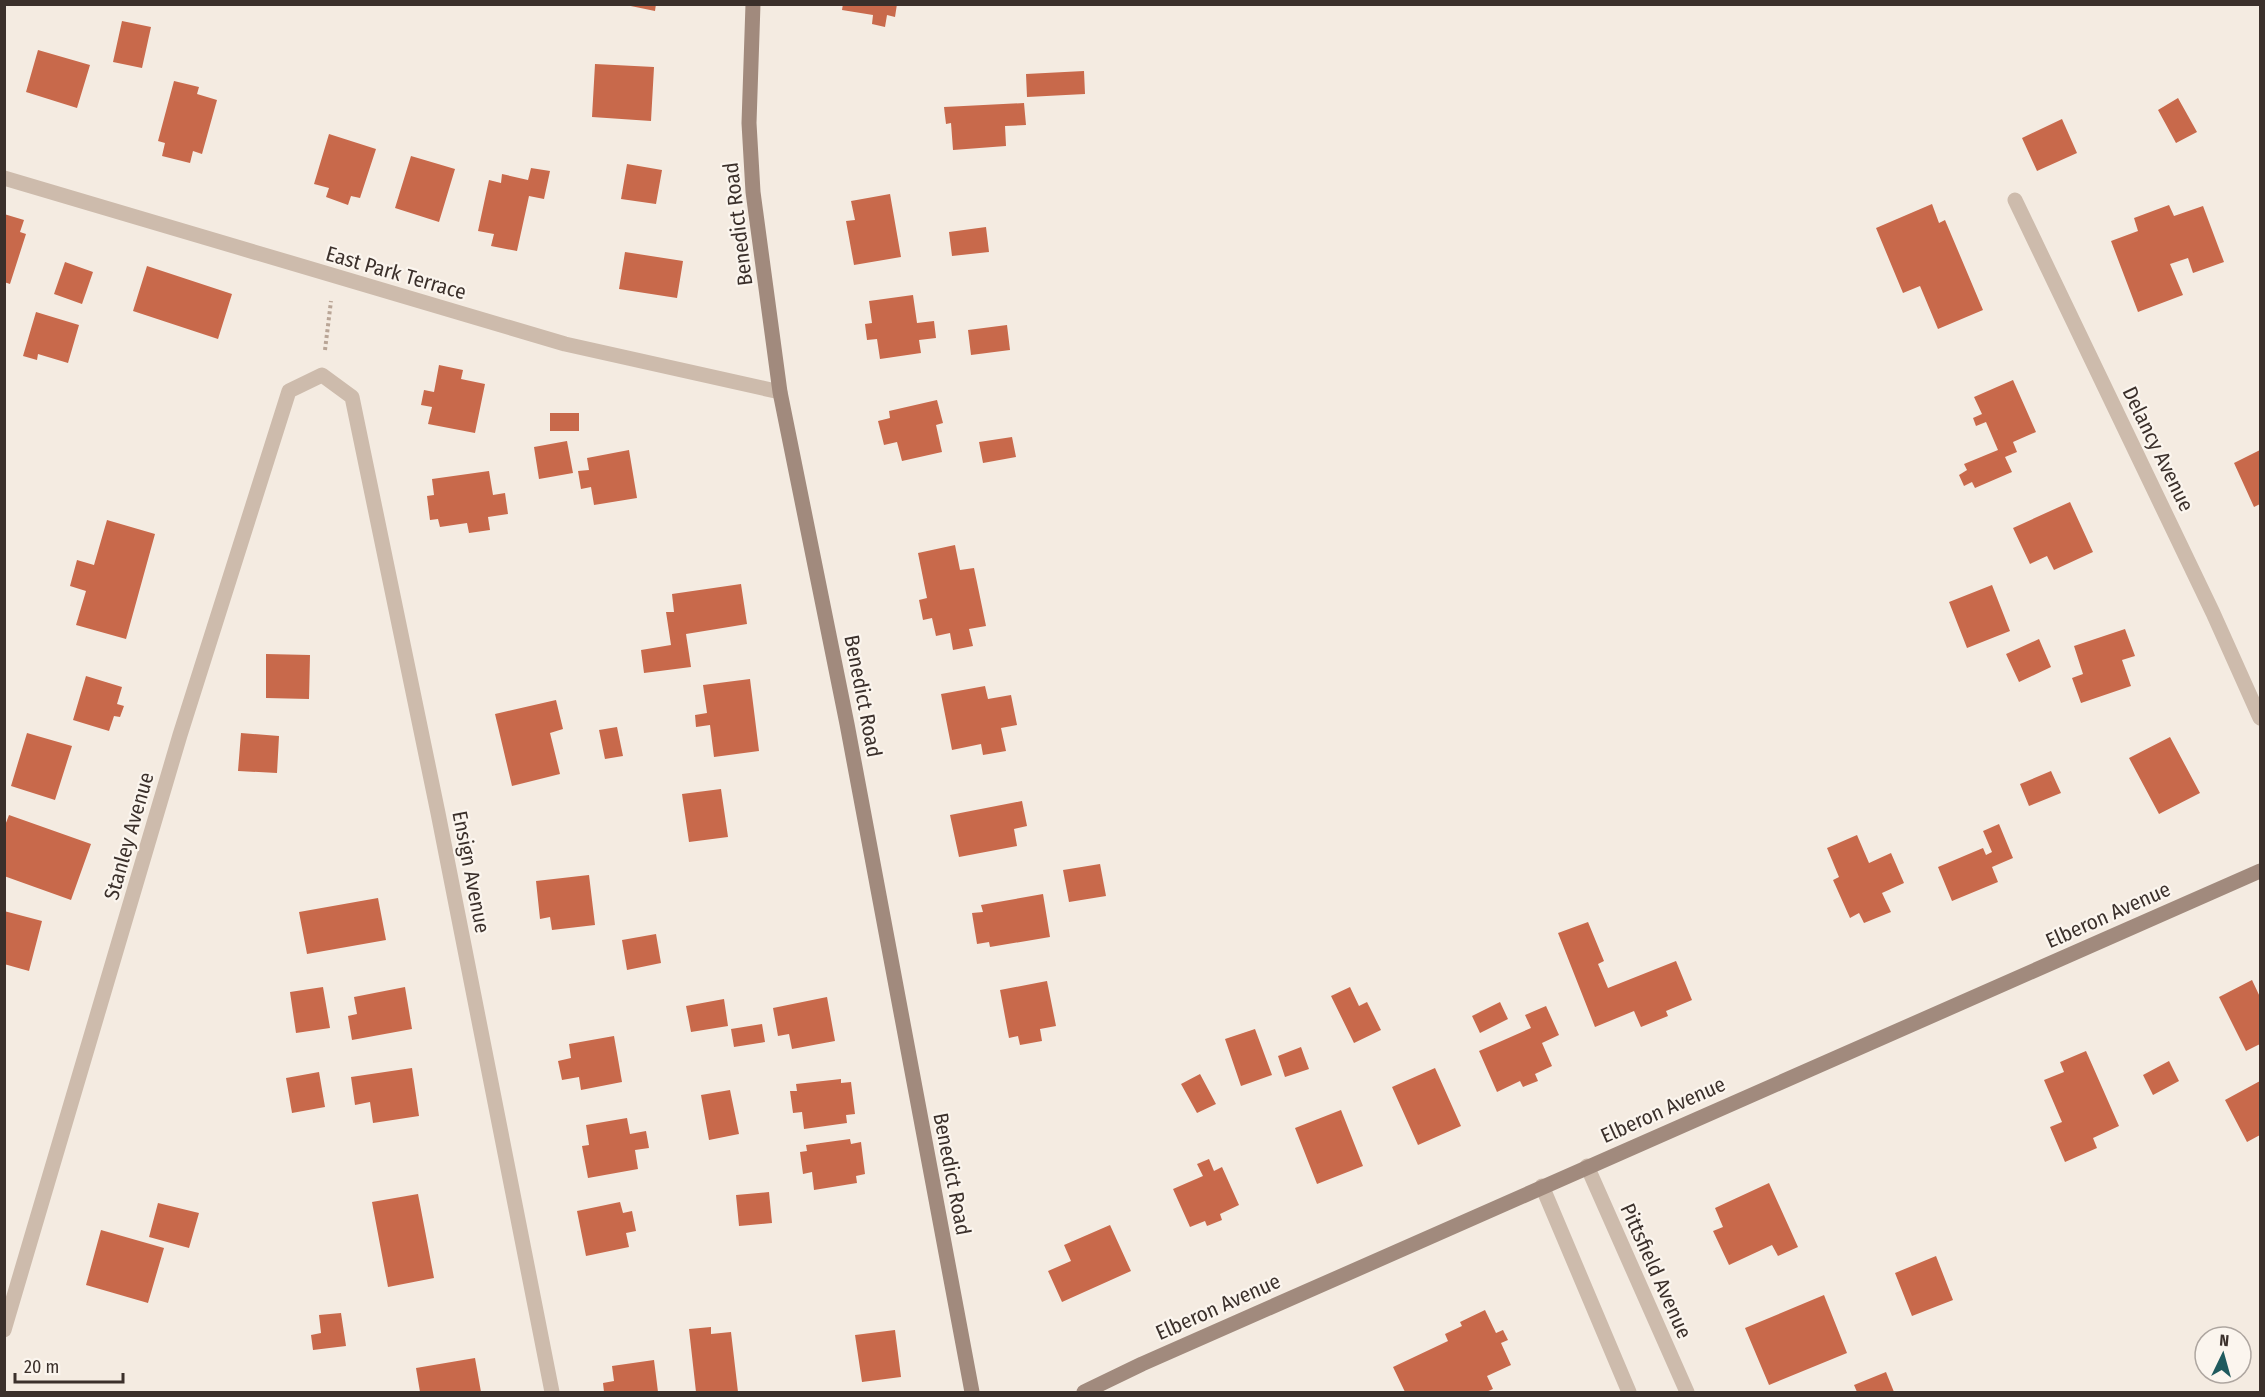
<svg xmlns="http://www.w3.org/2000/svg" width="2265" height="1397" viewBox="0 0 2265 1397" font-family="'Fira Sans Condensed',sans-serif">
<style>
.building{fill:#c8694b}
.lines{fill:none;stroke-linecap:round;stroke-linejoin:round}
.path{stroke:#b9a596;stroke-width:4;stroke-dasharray:3 3;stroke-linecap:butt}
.street{stroke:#cdbbac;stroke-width:15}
.secondary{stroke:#a18a7d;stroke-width:15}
.labels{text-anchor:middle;stroke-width:4.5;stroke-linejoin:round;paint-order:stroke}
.street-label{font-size:21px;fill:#3b302b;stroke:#fbf5ee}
</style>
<rect width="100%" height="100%" fill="#f4ebe1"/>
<path class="building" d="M621 4H656L655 11Z
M843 4H897L895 17 887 15 885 27 872 24 873 15 842 10Z
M122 21 151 27 142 68 113 62Z
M38 50 90 65 77 108 26 92Z
M595 64 654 67 651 121 592 117Z
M1084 71 1085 94 1027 97 1026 74Z
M174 81 199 87 197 94 217 100 202 154 193 151 190 163 162 156 165 143 158 141Z
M2178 98 2197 132 2176 143 2158 110Z
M1024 103 1026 125 1005 126 1006 146 953 150 951 123 946 124 944 107Z
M2062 119 2077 153 2037 171 2022 138Z
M329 134 376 149 360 198 351 196 348 205 326 197 329 188 314 184Z
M411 156 455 169 439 222 395 208Z
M627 164 662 170 656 204 621 199Z
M531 168 550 171 544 199 529 196 517 251 491 246 494 234 478 231 489 180 501 183 502 174 528 180Z
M890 194 901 257 854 265 846 221 855 220 851 201Z
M1932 204 1939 223 1945 220 1983 310 1938 329 1920 286 1903 293 1876 228Z
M2169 205 2174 216 2203 206 2224 262 2193 273 2188 258 2170 264 2183 295 2138 312 2111 241 2138 231 2134 218Z
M4 214 24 220 20 232 26 234 10 284 4 282Z
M986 227 989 252 952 256 949 232Z
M625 252 683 261 677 298 619 289Z
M65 262 93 272 82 304 54 294Z
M147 266 232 294 218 339 133 311Z
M913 295 917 323 934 321 936 338 919 340 921 353 880 359 877 339 867 340 865 324 872 323 869 301Z
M36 312 79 325 68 363 38 354 37 360 23 356Z
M1007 325 1010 350 971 355 968 330Z
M439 365 463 370 461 379 485 384 475 433 428 424 432 407 421 405 424 390 434 392Z
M2013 380 2036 432 2013 442 2017 452 2005 457 2012 472 1975 488 1972 482 1964 486 1959 475 1967 470 1964 464 1998 450 1986 422 1976 426 1973 418 1982 414 1974 397Z
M937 400 943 423 936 425 942 452 902 461 897 442 884 445 878 421 890 418 889 411Z
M550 413H579V431H550Z
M1012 437 1016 457 983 463 979 442Z
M567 441 573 473 539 479 534 447Z
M629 450 637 498 594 505 591 487 581 489 578 471 589 470 587 458Z
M2260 450V504L2254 507 2234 463Z
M489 471 493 495 505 493 508 514 488 517 490 530 469 533 467 523 440 527 438 519 430 520 427 496 434 495 432 479Z
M2070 502 2093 552 2054 570 2047 556 2030 564 2013 528Z
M107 520 155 534 126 639 76 625 86 591 70 586 77 560 94 565Z
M955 545 960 570 974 568 986 626 969 629 973 646 953 650 950 633 936 636 932 618 923 620 919 600 927 598 918 553Z
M741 584 747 624 686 634 691 667 644 673 641 650 671 645 666 612H674L672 594Z
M1992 585 2010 631 1967 648 1949 602Z
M2125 629 2135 656 2122 660 2131 686 2081 703 2072 678 2083 674 2074 646Z
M2039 639 2051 667 2019 682 2006 654Z
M266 654 310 655 309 699 266 698Z
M86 676 122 687 117 704 124 706 120 717 114 716 109 731 73 720Z
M750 679 759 751 714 757 710 725 696 727 695 715 707 713 703 685Z
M985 686 988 699 1011 695 1017 725 1001 728 1006 751 983 755 981 744 952 750 941 694Z
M556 700 563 729 550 733 560 774 512 786 495 714Z
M617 727 623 756 605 759 599 730Z
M27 733 72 746 55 800 11 786Z
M241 733 279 736 277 773 238 771Z
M2170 737 2200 793 2159 814 2129 758Z
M2051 771 2061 793 2029 806 2020 784Z
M721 789 728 837 689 842 682 794Z
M1022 801 1027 826 1014 829 1017 846 959 857 950 815Z
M9 815 91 844 71 900 4 876V828Z
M1999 824 2013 858 1992 867 1998 882 1952 901 1938 867 1983 848 1986 855 1992 852 1983 831Z
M1857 835 1869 863 1891 853 1904 883 1882 893 1891 912 1864 923 1859 913 1850 918 1833 880 1839 877 1827 848Z
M1100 864 1106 896 1069 902 1063 870Z
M589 875 595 925 552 930 550 917 540 919 536 881Z
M1043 894 1050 937 990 947 989 942 977 944 972 913 983 912 981 905Z
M378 898 386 940 307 954 299 912Z
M4 911 42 921 29 971 4 964Z
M1588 922 1604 961 1598 964 1608 988 1676 961 1692 1000 1666 1011 1668 1016 1641 1027 1634 1011 1595 1027 1558 933Z
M656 934 661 963 627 970 622 940Z
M2252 980 2260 997V1044L2246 1051 2219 997Z
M1047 981 1056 1026 1040 1029 1042 1041 1020 1045 1018 1036 1009 1038 1000 990Z
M323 987 330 1028 296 1033 290 992Z
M405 987 412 1029 352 1040 348 1016 357 1014 354 997Z
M1350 987 1359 1006 1367 1002 1381 1030 1354 1043 1331 996Z
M827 997 835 1041 792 1049 789 1034 778 1036 773 1008Z
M724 999 728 1026 691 1032 686 1006Z
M1500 1002 1508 1019 1480 1033 1472 1016Z
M1546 1006 1559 1035 1542 1043 1552 1066 1535 1074 1538 1081 1523 1087 1520 1081 1497 1092 1479 1051 1531 1028 1525 1015Z
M762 1024 765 1042 734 1047 731 1029Z
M1255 1029 1272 1075 1241 1086 1225 1039Z
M614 1036 622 1082 581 1090 579 1077 562 1080 558 1061 571 1058 569 1044Z
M1301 1047 1309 1069 1285 1077 1278 1056Z
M2086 1051 2119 1126 2093 1138 2097 1148 2065 1162 2050 1127 2062 1122 2044 1080 2064 1072 2060 1062Z
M2169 1061 2179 1081 2153 1095 2143 1075Z
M412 1068 419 1116 373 1123 370 1102 355 1105 351 1077Z
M1435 1068 1461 1126 1418 1145 1392 1087Z
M319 1072 325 1107 292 1113 286 1078Z
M1200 1074 1216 1104 1197 1113 1181 1084Z
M841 1079V1083L851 1082 855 1114 846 1115 847 1123 804 1129 802 1112 793 1113 790 1091H797L796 1084Z
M2260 1081V1135L2247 1142 2225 1100Z
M730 1090 739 1134 709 1140 701 1095Z
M1341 1110 1363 1166 1317 1184 1295 1128Z
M627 1118 630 1134 646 1131 649 1148 635 1150 638 1169 588 1178 582 1146 589 1145 586 1125Z
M850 1139 851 1144 861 1142 865 1174 856 1176 857 1183 814 1190 812 1172 803 1174 800 1152 807 1151 806 1145Z
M1209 1159 1214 1171 1222 1167 1239 1205 1220 1214 1222 1220 1207 1226 1205 1221 1190 1227 1173 1189 1203 1176 1197 1164Z
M1769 1183 1798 1247 1778 1256 1772 1245 1729 1265 1713 1231 1723 1227 1715 1208Z
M769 1192 772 1223 739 1226 736 1195Z
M418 1194 434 1278 388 1287 372 1202Z
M620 1202 623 1213 632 1211 636 1231 626 1233 629 1247 586 1256 577 1211Z
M158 1203 199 1213 189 1248 149 1237Z
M1110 1225 1131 1271 1062 1302 1048 1271 1071 1261 1064 1245Z
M101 1230 164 1248 148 1303 86 1285Z
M1936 1256 1953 1300 1912 1316 1895 1273Z
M1824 1295 1847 1353 1769 1385 1745 1328Z
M1485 1310 1496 1333 1503 1330 1508 1340 1501 1343 1511 1365 1487 1376 1493 1389 1486 1392H1432V1391L1405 1392 1393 1367 1448 1341 1445 1334 1462 1326 1460 1322Z
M341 1313 346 1346 313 1350 311 1335 321 1333 319 1315Z
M711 1327V1334L731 1332 738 1392H696L689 1329Z
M895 1330 901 1377 862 1382 855 1335Z
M475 1358 481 1392H420L416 1368Z
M654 1360 658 1392H604L603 1383 614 1381 612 1366Z
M1886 1372 1894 1392H1857L1854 1385Z"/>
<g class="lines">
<path class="path" d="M325 350 331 301"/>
<path class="street" d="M4 178 565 344 780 392
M2015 200 2213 613 2260 718
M1587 1166 1687 1392
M1542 1186 1629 1392
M4 1330 180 735 289 391 322 375 352 397 438 813 552 1392"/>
<path class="secondary" d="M753 4 749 123 753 192 780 392 847 724 972 1392
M1084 1392 1142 1364 2260 871"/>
</g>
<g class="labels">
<g class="street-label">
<text transform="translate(738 224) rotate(-97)" y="7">Benedict Road</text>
<text transform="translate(396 273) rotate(16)" y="7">East Park Terrace</text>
<text transform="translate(2158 449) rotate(64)" y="7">Delancy Avenue</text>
<text transform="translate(863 696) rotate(79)" y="7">Benedict Road</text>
<text transform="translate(129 836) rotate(-74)" y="7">Stanley Avenue</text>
<text transform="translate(471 872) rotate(79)" y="7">Ensign Avenue</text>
<text transform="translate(2108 915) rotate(-24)" y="7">Elberon Avenue</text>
<text transform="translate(1663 1110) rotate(-24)" y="7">Elberon Avenue</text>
<text transform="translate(952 1174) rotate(79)" y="7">Benedict Road</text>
<text transform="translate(1656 1271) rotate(66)" y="7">Pittsfield Avenue</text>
<text transform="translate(1218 1307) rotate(-24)" y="7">Elberon Avenue</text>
</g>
</g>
<rect width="2265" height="1397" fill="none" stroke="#3b302b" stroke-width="12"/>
<g transform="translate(2223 1355) rotate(5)"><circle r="28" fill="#fbf5ee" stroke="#aea6a0" stroke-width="1.5"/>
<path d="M0-4.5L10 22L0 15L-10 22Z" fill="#1f5a5e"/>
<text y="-9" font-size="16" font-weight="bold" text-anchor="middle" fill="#3b302b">N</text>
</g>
<path d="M15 1373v9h108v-9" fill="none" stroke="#3b302b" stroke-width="3"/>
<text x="24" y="1373" font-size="18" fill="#3b302b" stroke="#fbf5ee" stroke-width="4.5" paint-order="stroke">20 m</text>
</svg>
